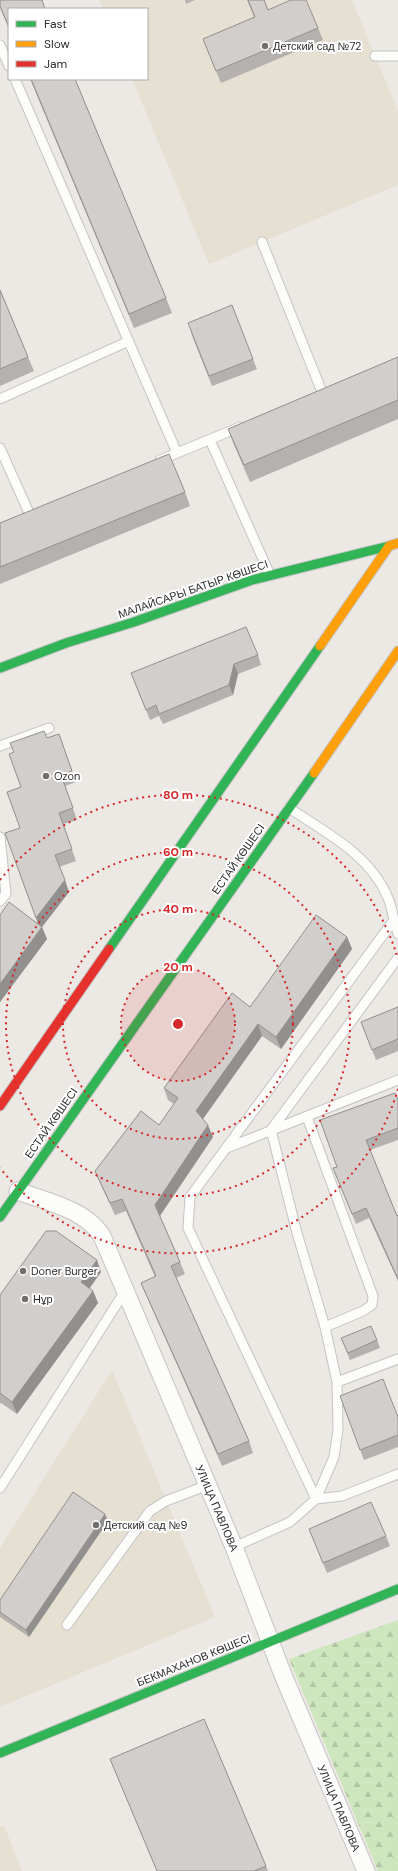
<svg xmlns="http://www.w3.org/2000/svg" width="398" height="1871" viewBox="0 0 398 1871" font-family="'DM Sans',sans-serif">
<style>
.education{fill:#e6e0d3}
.forest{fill:url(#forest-firs)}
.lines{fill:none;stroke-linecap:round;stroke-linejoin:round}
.lane-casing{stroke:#c5c4c5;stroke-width:11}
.street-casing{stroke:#c5c4c5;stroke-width:19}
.fast-casing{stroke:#c5c4c5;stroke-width:11}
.slow-casing{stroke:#c5c4c5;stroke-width:11}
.jam-casing{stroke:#c5c4c5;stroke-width:11}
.lane{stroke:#fcfcfb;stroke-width:9}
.street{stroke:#fcfcfb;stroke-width:17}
.fast{stroke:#30b455;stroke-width:9}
.slow{stroke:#ff9f0a;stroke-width:9}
.jam{stroke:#e5322d;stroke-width:9}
.wall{fill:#b4b1af}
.shaded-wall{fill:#92908e}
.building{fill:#d1cecb;stroke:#92908e}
.ring{fill:none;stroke:#d62828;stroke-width:2;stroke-dasharray:2 4}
.poi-dot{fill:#706f6e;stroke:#fff;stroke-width:1.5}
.labels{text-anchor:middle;stroke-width:4;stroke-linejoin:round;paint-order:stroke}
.poi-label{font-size:11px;fill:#2e2e2e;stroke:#fff;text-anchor:start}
.street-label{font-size:11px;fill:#2e2e2e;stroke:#fff}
.centre{fill:#d62828;stroke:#fff;stroke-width:2}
.ring-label{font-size:12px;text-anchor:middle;font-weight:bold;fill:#d62828;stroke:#fff;stroke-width:4;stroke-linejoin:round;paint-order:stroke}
</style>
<defs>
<pattern id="forest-firs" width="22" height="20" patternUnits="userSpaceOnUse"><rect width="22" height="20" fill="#cee6be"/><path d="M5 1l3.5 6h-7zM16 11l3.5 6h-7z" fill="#b1c6a4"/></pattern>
</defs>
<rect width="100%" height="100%" fill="#ece8e4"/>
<path class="education" d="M99 0H352L398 111V185L209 264 132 79H147V9H103Z
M112 1370 215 1617 0 1707V1548Z
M4 1826 22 1871H0V1827Z"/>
<path class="forest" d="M398 1620V1871H378L289 1659Z"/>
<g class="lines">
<g class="lane-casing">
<path id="lane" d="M0 45 9 66
M375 56H398
M15 79 177 453 160 460
M262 242 322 392
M0 399 129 341
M210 440 270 575
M0 448 30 515
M177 453 240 427
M0 746 49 728
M0 837 6 894 0 901
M394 920 398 934
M307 1117 373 1296 372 1305 363 1311 325 1327
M227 1148 398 1080
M398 1359 337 1382 338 1430 334 1457 316 1499 342 1496 398 1474
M337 1382 325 1327 297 1233 271 1130 398 958
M0 1488 125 1291
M234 1547 290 1522 316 1499 188 1228 190 1197 394 920C392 912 391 903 387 896 370 855 325 832 289 808
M67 1625 150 1511 166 1501 208 1485"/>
</g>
<g class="street-casing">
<path id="street" d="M18 1191C47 1202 85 1209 102 1236L234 1547 283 1675 366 1871"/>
</g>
<g class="fast-casing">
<path id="fast" d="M0 668 66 643 134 622 252 580 389 546
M109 949 320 646
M0 1217 314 773
M0 1753 398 1589"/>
</g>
<g class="slow-casing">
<path id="slow" d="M320 646 389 546 398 543
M314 773 398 651"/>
</g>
<g class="jam-casing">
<path id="jam" d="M0 1106 109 949"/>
</g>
<use href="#lane" class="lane"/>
<use href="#street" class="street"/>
<use href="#fast" class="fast"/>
<use href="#slow" class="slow"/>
<use href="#jam" class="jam"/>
</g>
<path class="wall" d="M0 0 9 9V29L0 8Z
M185 0H195L186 4Z
M247 0H264L268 10 318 28 323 40 221 83 203 39 254 17Z
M30 79H75L166 298 172 313 134 328Z
M0 290 28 357 34 371 0 386Z
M191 333 253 359 257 369 212 386Z
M398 357V419L250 482 234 445 228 429Z
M185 492 190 506 0 584V523Z
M258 655 261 665 238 674 233 695 163 724 159 716 150 720 131 673Z
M59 734 76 782 65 786 77 820 63 824 76 861 59 867 69 892 42 927 47 939 0 1002V915L38 923 20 828 21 787 14 752 47 738Z
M347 937 352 949 281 1049 262 1036 203 1119 213 1137 160 1216 180 1262 185 1274 176 1278 249 1441 253 1453 222 1466 146 1295 141 1283 155 1277 126 1211 115 1215 100 1183 95 1171 159 1125 174 1104 168 1100 164 1088 250 1007Z
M398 1007V1051L376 1060 361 1022Z
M398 1100V1140L370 1150 397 1216 398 1215V1281L369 1218 356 1224 333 1168 337 1167Z
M101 1272 89 1288 93 1291 98 1303 17 1414 1 1403 0 1404V1295Z
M341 1338 377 1340 380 1348 350 1360Z
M340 1396 398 1417V1447L364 1460Z
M108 1521 29 1637 0 1617V1600Z
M309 1529 386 1536 390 1546 327 1573Z
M110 1759 266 1866 268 1871H157L115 1771Z"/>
<path class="shaded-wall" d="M234 664 238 674 233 695 229 685Z
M65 880 69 892 42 927 47 939 0 1002V984L40 930 36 918Z
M347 937 352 949 281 1049 276 1037Z
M258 1024 262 1036 200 1123 196 1111Z
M208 1125 213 1137 159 1217 155 1205Z
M97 1260 101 1272 85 1295 81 1282Z
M93 1291 98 1303 17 1414 12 1402Z
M105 1514 108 1521 29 1637 26 1630Z"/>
<path class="building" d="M0 0H42L45 9H9V27L0 6Z
M248 0H264L268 10 291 0H306L318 28 216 71 203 39 255 17Z
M31 79H75L166 298 129 314Z
M0 290 28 357 0 369Z
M232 305 253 359 209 376 188 323Z
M398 357V400L244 465 228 429Z
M169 454 185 492 0 567V523Z
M246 627 258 655 234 664 229 685 159 714 156 705 146 710 131 673Z
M44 731 47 738 59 734 72 771 61 775 73 808 59 813 72 849 55 855 65 880 36 918 5 833 20 828 7 792 21 787 9 754 14 752 10 743Z
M9 902 42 927 0 984V915Z
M316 915 347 937 276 1037 258 1024 196 1111 208 1125 155 1205 180 1262 171 1266 249 1441 218 1454 141 1283 156 1276 122 1199 110 1203 95 1171 141 1111 159 1125 178 1098 164 1088 232 993 250 1007Z
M398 1007V1039L372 1050 361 1022Z
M395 1093 398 1100V1128L366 1140 397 1216 398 1215V1279L366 1208 352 1214 333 1168 337 1167 320 1120Z
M46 1231H56L97 1260 81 1282 93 1291 12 1402 0 1393V1295Z
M371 1326 377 1340 348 1353 341 1338Z
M383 1379 398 1417V1435L360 1450 340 1396Z
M73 1492 105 1514 26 1630 0 1612V1600Z
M371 1502 386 1536 323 1563 309 1529Z
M204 1719 266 1866 254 1871H157L110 1759Z"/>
<circle cx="178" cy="1024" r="57" fill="#d62828" fill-opacity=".12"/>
<g class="ring">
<circle cx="178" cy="1024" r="57"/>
<circle cx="178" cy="1024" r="115"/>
<circle cx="178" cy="1024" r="172"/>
<path d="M398 1089A229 229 0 0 1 0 1168M0 880A229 229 0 0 1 398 959"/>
</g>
<g class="poi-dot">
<circle cx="265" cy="46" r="4"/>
<circle cx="46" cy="776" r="4"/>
<circle cx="23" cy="1271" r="4"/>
<circle cx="25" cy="1299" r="4"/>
<circle cx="96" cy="1525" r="4"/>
</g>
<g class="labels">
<g class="poi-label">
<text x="273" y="50">Детский сад №72</text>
<text x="54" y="780">Ozon</text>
<text x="31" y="1275">Doner Burger</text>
<text x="33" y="1303">Нұр</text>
<text x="104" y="1529">Детский сад №9</text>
</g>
<g class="street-label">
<text transform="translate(193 589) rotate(-19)" y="4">МАЛАЙСАРЫ БАТЫР КӨШЕСІ</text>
<text transform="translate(238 859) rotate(-55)" y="4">ЕСТАЙ КӨШЕСІ</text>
<text transform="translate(51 1123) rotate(-55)" y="4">ЕСТАЙ КӨШЕСІ</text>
<text transform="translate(217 1508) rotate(67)" y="4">УЛИЦА ПАВЛОВА</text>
<text transform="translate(194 1660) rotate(-22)" y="4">БЕКМАХАНОВ КӨШЕСІ</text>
<text transform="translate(339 1808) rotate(67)" y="4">УЛИЦА ПАВЛОВА</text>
</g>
</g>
<circle cx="178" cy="1024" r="6" class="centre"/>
<g class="ring-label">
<text x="178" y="799">80 m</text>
<text x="178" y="856">60 m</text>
<text x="178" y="913">40 m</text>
<text x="178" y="971">20 m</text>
</g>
<rect x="8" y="8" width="140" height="72" fill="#ffffff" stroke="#ababab"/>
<rect x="16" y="21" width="20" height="6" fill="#30b455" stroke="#ababab"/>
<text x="44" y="28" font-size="12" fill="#2e2e2e">Fast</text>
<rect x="16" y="41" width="20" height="6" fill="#ff9f0a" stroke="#ababab"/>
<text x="44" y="48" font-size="12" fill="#2e2e2e">Slow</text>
<rect x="16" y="61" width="20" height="6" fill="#e5322d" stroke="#ababab"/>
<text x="44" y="68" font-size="12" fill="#2e2e2e">Jam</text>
</svg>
